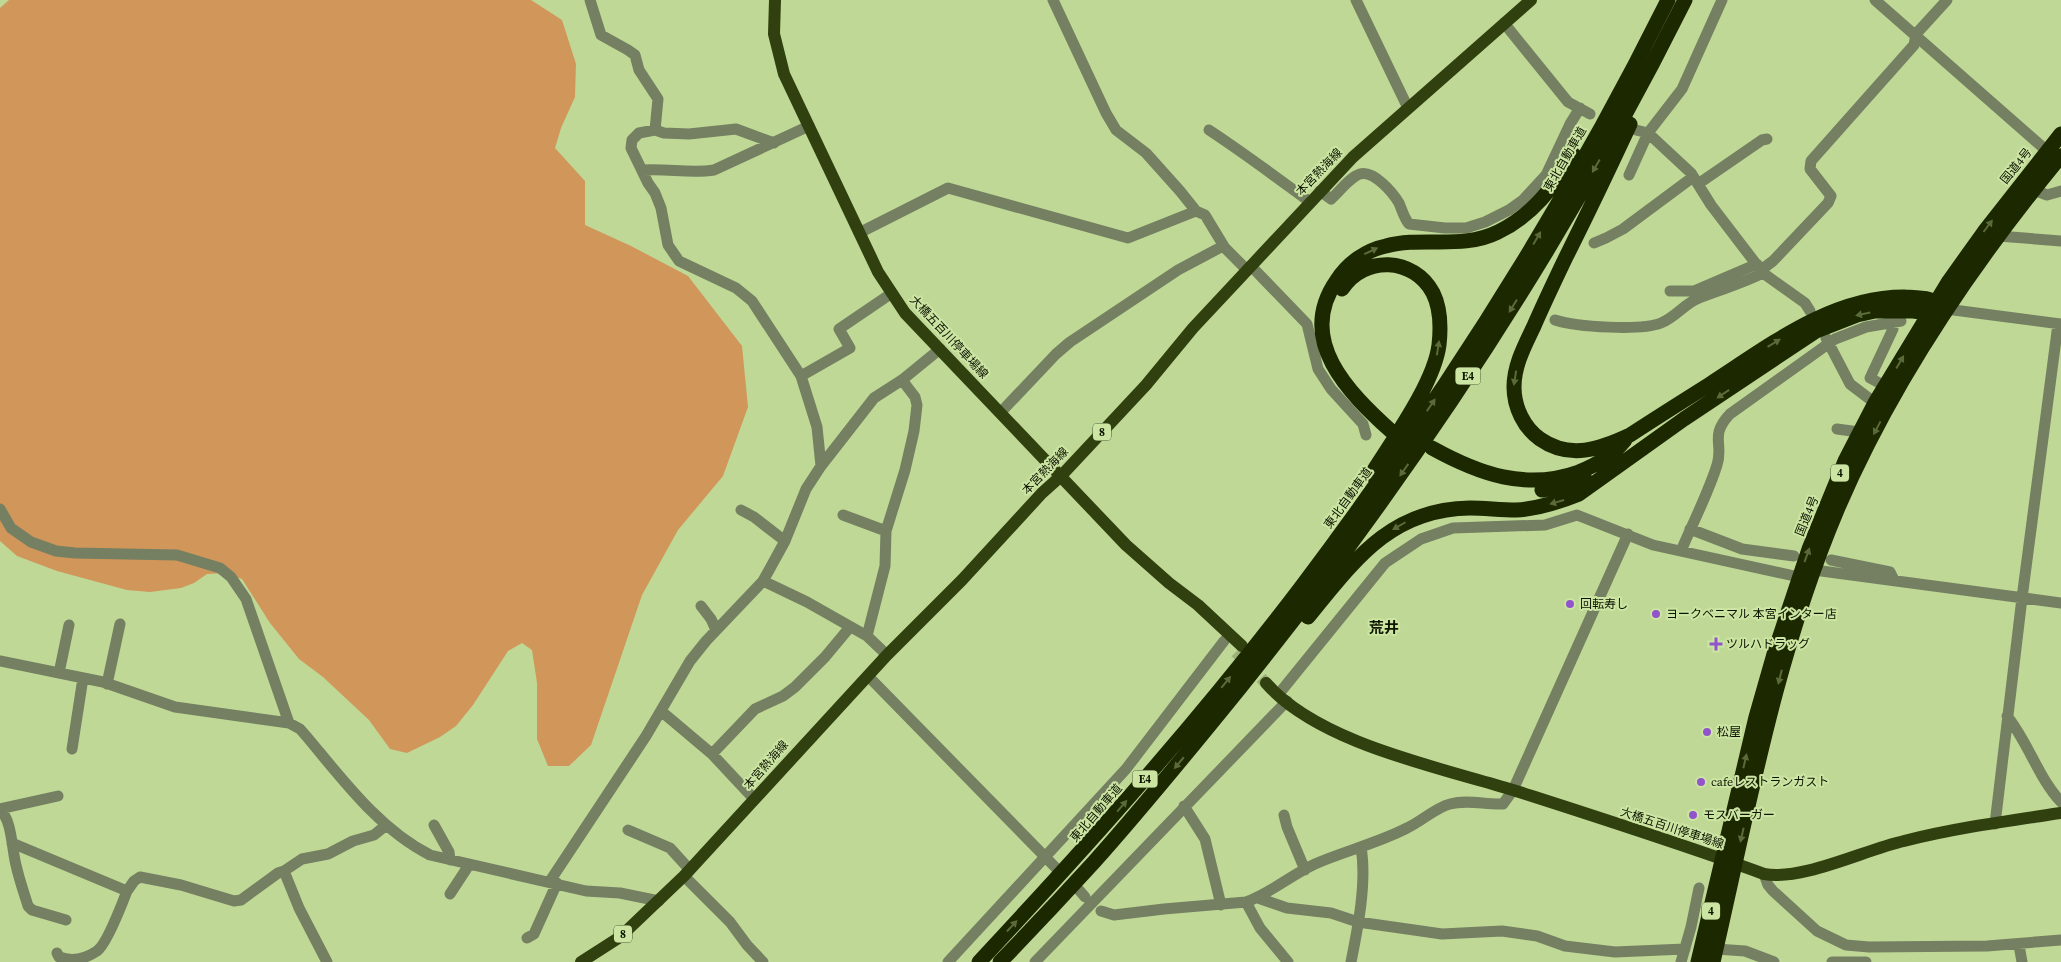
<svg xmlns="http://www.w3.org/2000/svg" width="2061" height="962" viewBox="0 0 2061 962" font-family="'Source Serif 4','Noto Sans JP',serif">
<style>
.green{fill:#d1965a}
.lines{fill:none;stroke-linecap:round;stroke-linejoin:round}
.major-tunnel{stroke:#9bb178;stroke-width:12;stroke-dasharray:12 6;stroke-linecap:butt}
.minor{stroke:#748061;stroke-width:11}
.major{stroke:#30400f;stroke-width:12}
.highway{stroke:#1c2800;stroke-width:15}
.oneway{fill:#5a6a39}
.poi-dot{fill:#9154ca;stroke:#cce5a3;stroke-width:2}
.labels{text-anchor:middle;stroke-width:4;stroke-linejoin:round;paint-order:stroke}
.shield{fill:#cce5a3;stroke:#465331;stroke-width:1}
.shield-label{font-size:11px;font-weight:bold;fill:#0d1500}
.street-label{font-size:12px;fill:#0d1500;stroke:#cce5a3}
.poi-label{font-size:12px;fill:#0d1500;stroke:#cce5a3;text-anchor:start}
.quarter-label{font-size:15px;font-weight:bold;fill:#0d1500;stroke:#cce5a3}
</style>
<rect width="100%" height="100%" fill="#bfd896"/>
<path class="green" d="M9 0H531L562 20 576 64 575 97 561 128 555 148 585 181V225L631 246 688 276 742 346 748 407 723 476 678 530 642 595 591 745 569 766H548L537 739V683L532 650 522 643 508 651 473 705 456 726 440 737 407 753 390 749 369 720 323 677 299 659 270 623 242 579 225 573 207 574 194 583 181 588 150 592 127 590 57 571 17 556 0 541V8Z"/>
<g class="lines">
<path class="major-tunnel" d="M1236 652 1266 683"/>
<path class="minor" d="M1053 0 1106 113 1116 130 1146 153 1180 191 1196 211 1205 215 1225 248 1247 270
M1356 0 1408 108
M1875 0 2047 151
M1504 23 1568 102 1590 114
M655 130 664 133 689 134 736 129 774 143
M1209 130C1244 153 1276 177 1310 202
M1636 130 1648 133 1691 173 1711 205 1763 273 1805 303 1810 311
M643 170C667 168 691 174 714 170L809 126
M1629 175 1648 133 1682 89 1722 0
M1698 184 1762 140 1767 139
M2034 190 2047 195 2061 191
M1320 191 1331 199C1339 192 1350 177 1360 174 1374 170 1393 193 1399 203 1402 210 1404 218 1409 224L1445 228H1466L1485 222 1509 210 1523 200 1546 175 1570 124 1580 108
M859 233 948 188 1128 238 1196 211
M1998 236 2061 241
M1594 243 1606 238 1623 229 1693 177
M1251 266 1307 324 1318 369 1331 389 1363 424 1366 435
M1761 270 1773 261 1828 203 1831 196 1810 169 1811 161 1914 45 1916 34 1947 0
M1670 291H1694L1757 264
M1946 309 2061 324
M1555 320C1577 327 1641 331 1661 323 1676 317 1685 303 1699 298 1721 289 1742 284 1763 273
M1826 338 1850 384 1875 403
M801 376 850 348 839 329 892 293
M1885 386 1870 378 1893 329V323
M1001 412 1056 354 1070 342 1178 270 1223 246
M1837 429 1859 432
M821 466 874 398 902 380 940 349
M0 509 11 528 31 542 56 551 75 553 177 555 220 568 231 577 246 599 289 723
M741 510 754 517 785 541
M843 515 886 531
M1690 529 1742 549 1794 556
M1681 551C1693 522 1708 494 1717 465 1724 444 1709 436 1730 414L1835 339 1866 327 1901 321
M1831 560 1890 572 1894 580
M1814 570 2061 603
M763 581 807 602 867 636 887 655
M701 606 711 619 716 630
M867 636 885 566 886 531 905 470 914 431 917 405 915 397 902 380
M0 661 103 682 175 707 289 723 300 729 307 737C343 780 380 830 430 855L586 891 620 893 659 901
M59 673 69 625
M868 676 1056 868
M107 684 120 624
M1282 690 1385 563 1421 539 1453 528 1545 525 1577 515 1653 545 1799 577
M661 711 712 754 754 799
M2007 716C2028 742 2039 779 2061 802
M72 749 83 678
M712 754 755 709 783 696 795 687 825 657 850 627
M1184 806 1205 839 1221 905
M0 809 58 796
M0 810C12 819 12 851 16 865 19 879 24 893 28 906L32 910 66 920
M1284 815 1287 827 1305 870
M1995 824 2022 598 2058 324
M434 825 449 852 450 860
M628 830 670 848 690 870
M12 843 127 891 134 881 140 877 181 885 234 901 241 900 278 873 284 871
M1764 874 1768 885 1773 891 1817 931 1846 945 1869 947 1987 946 2061 940
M684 876 730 922 747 945 763 962
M550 881 646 736 690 661 706 641 763 581 785 541 806 489 821 466 817 427 801 376 752 301 736 288 679 261 668 245 661 208 655 193 648 183 631 148 632 140 639 133 655 130 658 99 639 70 635 55 628 50 601 35 590 0
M1079 890 1085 897
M450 894 469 865
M1258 898 1287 908 1331 913 1358 922 1442 934 1502 931 1537 936 1565 946 1615 952 1685 949
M1246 902 1260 928 1288 962
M1101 911 1114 915 1164 909 1246 902C1271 893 1291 875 1315 864 1345 851 1378 843 1407 828 1422 821 1435 808 1450 804 1468 799 1485 805 1503 804L1513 790 1628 534
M527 938 534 934 557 883
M2019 945 2022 962
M1716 949 1745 951 1774 962
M57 953 59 957C72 962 85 959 97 951 107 944 122 904 127 891
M327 962 299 908 284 871 302 859 328 854 353 841 374 835 385 826
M948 962 1126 769 1224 641
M1035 962 1287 701
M1351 962C1358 927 1367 882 1361 847
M1681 962 1691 927 1699 888
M1832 962H1866"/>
<path class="major" d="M775 0 774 34 784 74 878 272 905 313 1126 545 1169 583 1198 605 1242 646
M1266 683C1318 743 1438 767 1513 790 1597 817 1682 844 1764 874 1803 881 1864 850 1904 841 1955 828 2008 821 2061 813
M581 962 620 937 684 876 887 655 962 580 1042 493 1061 476 1146 385 1193 328 1353 157 1531 0"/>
<path class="highway" d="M1630 124C1609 169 1588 213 1566 257 1555 280 1544 303 1534 326 1525 345 1514 365 1514 387 1514 407 1524 428 1540 439 1570 460 1600 449 1630 435 1656 418 1683 401 1710 384 1769 346 1831 297 1904 297 1922 298 1933 297 1946 309
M1342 289C1364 255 1414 257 1433 293 1441 309 1441 327 1439 345 1434 384 1392 441 1371 475
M1391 431C1349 393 1295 340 1337 280 1348 263 1366 250 1386 246 1423 236 1462 250 1498 232 1532 216 1554 186 1574 155
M1432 448C1479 474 1526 491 1579 472 1598 464 1612 456 1625 440
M1542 490 1588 482
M1308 617C1354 561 1390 509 1470 508 1485 508 1500 510 1516 510 1537 509 1559 502 1579 494L1684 419 1816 331 1857 315 1875 311H1913L1929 313 1936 312
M979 962C1092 841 1202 718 1302 586 1440 403 1566 206 1668 0
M1000 962C1032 929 1063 896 1094 862 1144 806 1192 747 1239 689 1411 475 1563 245 1685 0
M1698 962 1756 717 1774 654 1809 549 1845 461 1875 403 1949 281 1984 232 2061 134
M1713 962C1748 810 1776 654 1837 510 1892 381 1972 264 2061 156"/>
</g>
<defs><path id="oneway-solid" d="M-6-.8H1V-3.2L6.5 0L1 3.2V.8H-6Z" transform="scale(1.25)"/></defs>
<g class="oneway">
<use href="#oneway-solid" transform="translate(1596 166) rotate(120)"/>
<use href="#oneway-solid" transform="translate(1988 226) rotate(-53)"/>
<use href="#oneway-solid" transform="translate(1537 238) rotate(-60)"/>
<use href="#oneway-solid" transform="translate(1371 251) rotate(-25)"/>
<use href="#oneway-solid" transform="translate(1513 306) rotate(122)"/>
<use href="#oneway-solid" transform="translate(1863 314) rotate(168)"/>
<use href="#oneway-solid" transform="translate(1774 343) rotate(-31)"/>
<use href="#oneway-solid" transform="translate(1438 348) rotate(-81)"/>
<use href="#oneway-solid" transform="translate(1900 362) rotate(-60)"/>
<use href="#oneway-solid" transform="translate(1515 378) rotate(99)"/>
<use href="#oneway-solid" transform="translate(1723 394) rotate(146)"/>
<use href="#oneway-solid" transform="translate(1431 405) rotate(-56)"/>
<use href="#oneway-solid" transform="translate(1877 428) rotate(118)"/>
<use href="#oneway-solid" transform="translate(1404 470) rotate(125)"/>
<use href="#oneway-solid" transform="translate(1557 502) rotate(164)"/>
<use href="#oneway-solid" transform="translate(1399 526) rotate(150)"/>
<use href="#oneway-solid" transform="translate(1807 555) rotate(-70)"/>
<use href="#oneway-solid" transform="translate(1780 677) rotate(104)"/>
<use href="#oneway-solid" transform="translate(1226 682) rotate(-51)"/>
<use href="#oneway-solid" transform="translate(1745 761) rotate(-77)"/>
<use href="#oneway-solid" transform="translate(1179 763) rotate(130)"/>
<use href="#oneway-solid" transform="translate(1122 806) rotate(-49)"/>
<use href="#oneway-solid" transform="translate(1742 835) rotate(103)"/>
<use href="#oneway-solid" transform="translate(1012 926) rotate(-47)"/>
</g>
<g class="poi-dot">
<circle cx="1570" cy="604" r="5"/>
<circle cx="1656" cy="614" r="5"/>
<path d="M1713.5 636.5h5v5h5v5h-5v5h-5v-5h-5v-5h5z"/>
<circle cx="1707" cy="732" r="5"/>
<circle cx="1701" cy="782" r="5"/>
<circle cx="1693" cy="815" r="5"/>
</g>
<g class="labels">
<g class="shield">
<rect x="1455.5" y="367.5" width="25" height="17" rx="4"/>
<rect x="1093" y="423.5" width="18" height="17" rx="4"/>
<rect x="1831" y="464.5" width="18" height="17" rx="4"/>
<rect x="1132.5" y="770.5" width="25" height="17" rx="4"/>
<rect x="1702" y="902.5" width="18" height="17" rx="4"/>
<rect x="614" y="925.5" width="18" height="17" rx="4"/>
</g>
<g class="shield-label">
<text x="1468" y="380">E4</text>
<text x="1102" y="436">8</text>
<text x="1840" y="477">4</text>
<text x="1145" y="783">E4</text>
<text x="1711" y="915">4</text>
<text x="623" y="938">8</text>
</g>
<g class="street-label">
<text transform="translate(1565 159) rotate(-60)" y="4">東北自動車道</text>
<text transform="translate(2016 166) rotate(-51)" y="4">国道4号</text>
<text transform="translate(1319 172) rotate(-46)" y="4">本宮熱海線</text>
<text transform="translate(949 337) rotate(47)" y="4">大橋五百川停車場線</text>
<text transform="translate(1045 471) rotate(-46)" y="4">本宮熱海線</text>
<text transform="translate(1348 498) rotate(-54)" y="4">東北自動車道</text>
<text transform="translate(1807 516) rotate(-68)" y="4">国道4号</text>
<text transform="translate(766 765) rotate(-49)" y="4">本宮熱海線</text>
<text transform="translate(1096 813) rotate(-49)" y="4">東北自動車道</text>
<text transform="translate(1672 828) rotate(18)" y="4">大橋五百川停車場線</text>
</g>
<g class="poi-label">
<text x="1580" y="608">回転寿し</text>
<text x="1666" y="618">ヨークベニマル 本宮インター店</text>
<text x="1726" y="648">ツルハドラッグ</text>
<text x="1717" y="736">松屋</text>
<text x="1711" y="786">cafeレストランガスト</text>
<text x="1703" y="819">モスバーガー</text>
</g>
<g class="quarter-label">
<text x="1384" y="633">荒井</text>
</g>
</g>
</svg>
